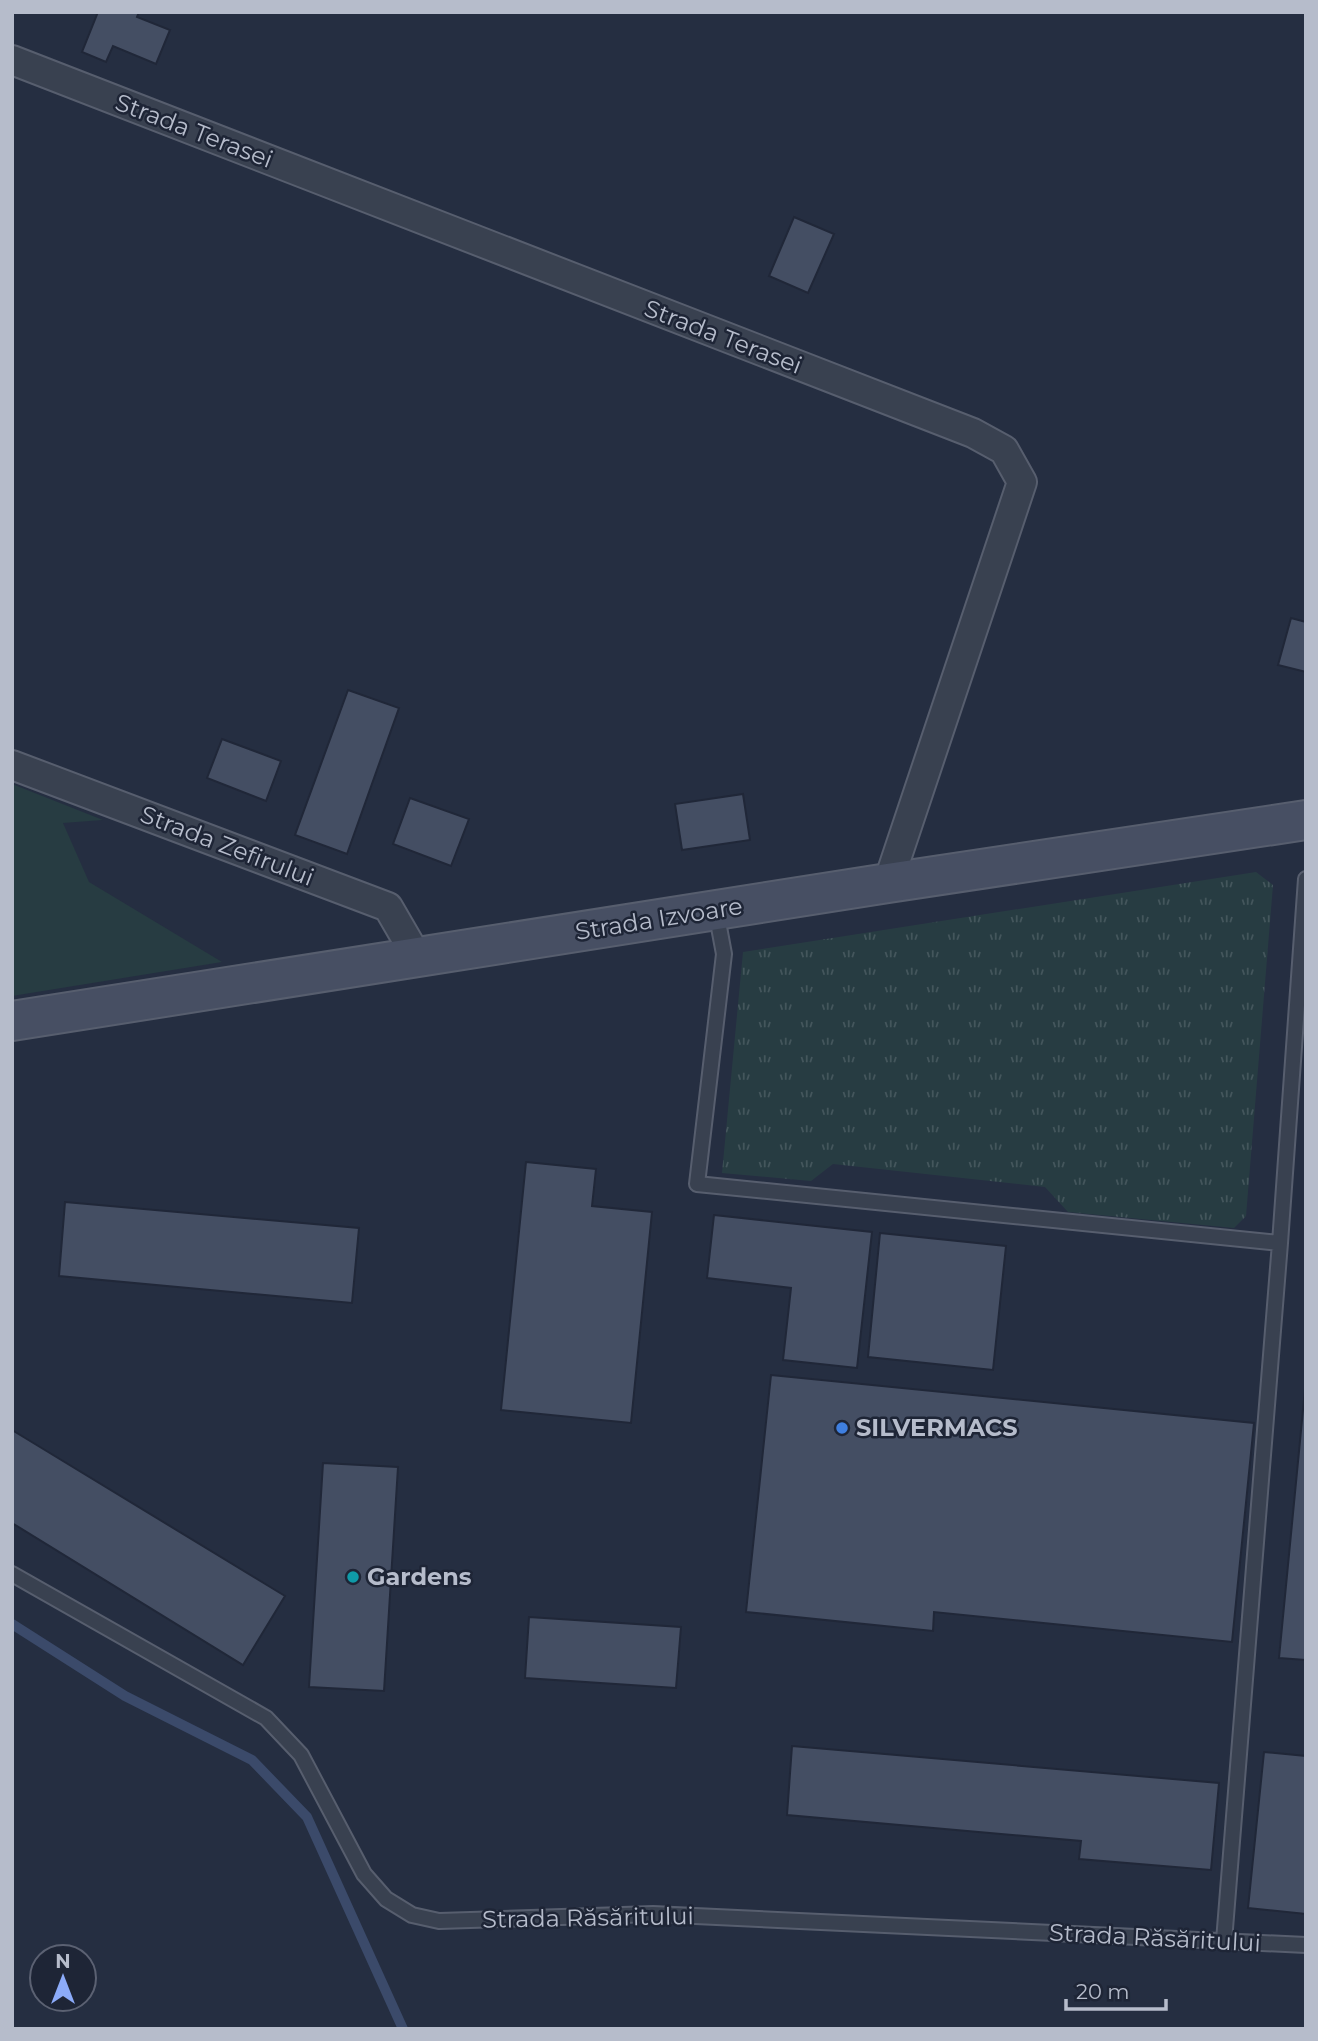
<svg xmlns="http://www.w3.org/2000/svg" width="1318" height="2041" viewBox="0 0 1318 2041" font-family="Montserrat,sans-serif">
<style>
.grass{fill:url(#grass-tufts)}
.garden{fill:#273c42}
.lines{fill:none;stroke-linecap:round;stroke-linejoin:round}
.stream{stroke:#3b4a6a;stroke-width:10}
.building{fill:#444e63;stroke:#202738;stroke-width:2}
.lane-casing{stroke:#575e6e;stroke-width:18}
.street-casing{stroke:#575e6e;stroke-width:32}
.secondary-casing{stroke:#575e6e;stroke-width:42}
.lane{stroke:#394150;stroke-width:14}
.street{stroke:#394150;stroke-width:28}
.secondary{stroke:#474f63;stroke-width:38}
.shop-dot{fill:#3f7fe0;stroke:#1e2536;stroke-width:2.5}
.culture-dot{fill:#0f9aa8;stroke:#1e2536;stroke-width:2.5}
.labels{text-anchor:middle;stroke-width:5;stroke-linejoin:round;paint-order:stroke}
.street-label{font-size:24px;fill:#b6bccb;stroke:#1e2536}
.poi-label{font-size:24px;font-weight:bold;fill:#b6bccb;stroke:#1e2536;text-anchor:start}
</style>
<defs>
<pattern id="grass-tufts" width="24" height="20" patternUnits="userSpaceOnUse" patternTransform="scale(1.75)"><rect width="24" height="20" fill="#273c42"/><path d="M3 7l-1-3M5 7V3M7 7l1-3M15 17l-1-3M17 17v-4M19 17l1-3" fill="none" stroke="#44565c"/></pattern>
</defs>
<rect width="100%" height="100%" fill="#252e41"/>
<path class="grass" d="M1256 872 1273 885 1246 1216 1234 1228 1068 1212 1045 1187 833 1164 811 1181 722 1173 743 952Z"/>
<path class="garden" d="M12 784 103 820 63 823 89 882 222 962 12 996Z"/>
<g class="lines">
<path class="stream" d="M12 1624 125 1696 252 1760 307 1817 403 2029"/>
</g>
<path class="building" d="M98 12H139L137 17 170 30 156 64 113 46 106 62 82 52Z
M794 217 834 234 808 293 769 276Z
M1291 618 1306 622V672L1278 665Z
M348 690 399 708 347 854 295 835Z
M222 739 281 761 266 801 207 778Z
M743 794 750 840 682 850 675 804Z
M410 798 469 819 451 866 393 844Z
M526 1162 596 1169 592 1206 652 1212 631 1423 501 1410Z
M65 1202 359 1228 352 1303 59 1276Z
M714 1215 872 1232 857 1368 783 1360 791 1288 707 1278Z
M880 1233 1006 1246 993 1370 868 1357Z
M771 1375 1254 1423 1232 1642 934 1612 933 1631 746 1612Z
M1306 1379V1660L1279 1658Z
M12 1430 285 1596 243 1665 12 1523Z
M323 1463 398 1467 384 1691 309 1687Z
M529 1617 681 1627 676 1688 525 1678Z
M792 1746 1219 1783 1211 1870 1079 1859 1081 1841 787 1815Z
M1264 1752 1306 1756V1914L1248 1908Z"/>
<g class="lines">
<g class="lane-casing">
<path id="lane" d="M716 911 724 954 697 1184 1280 1243
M12 1574 266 1718 301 1755 364 1874 386 1899 412 1915 439 1921 653 1914 1306 1945
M1224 1941 1280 1243 1306 879"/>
</g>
<g class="street-casing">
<path id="street" d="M12 60 973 433 1004 450 1022 482 888 883
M12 765 388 907 417 957"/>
</g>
<g class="secondary-casing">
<path id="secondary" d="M12 1021 888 883 1306 820"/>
</g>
<use href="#lane" class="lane"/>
<use href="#street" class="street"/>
<use href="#secondary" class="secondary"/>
</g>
<circle class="shop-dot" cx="842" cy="1428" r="7"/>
<circle class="culture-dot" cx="353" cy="1577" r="7"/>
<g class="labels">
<g class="street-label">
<text transform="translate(194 131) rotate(21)" y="8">Strada Terasei</text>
<text transform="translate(723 337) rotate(21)" y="8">Strada Terasei</text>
<text transform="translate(227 846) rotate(21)" y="8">Strada Zefirului</text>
<text transform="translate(659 919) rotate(-9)" y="8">Strada Izvoare</text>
<text transform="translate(588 1918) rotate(-1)" y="8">Strada Răsăritului</text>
<text transform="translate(1155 1938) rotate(3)" y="8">Strada Răsăritului</text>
</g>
<g class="poi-label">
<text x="856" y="1436">SILVERMACS</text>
<text x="367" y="1585">Gardens</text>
</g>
</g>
<rect width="1318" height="2041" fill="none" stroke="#b6bccb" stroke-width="28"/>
<g transform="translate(63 1978)"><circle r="33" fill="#1e2536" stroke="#5b6172" stroke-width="2"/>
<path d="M0-5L12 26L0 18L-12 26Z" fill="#8cabf9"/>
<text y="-10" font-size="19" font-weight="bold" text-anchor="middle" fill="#b6bccb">N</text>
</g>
<path d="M1066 1999v10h100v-10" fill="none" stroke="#b6bccb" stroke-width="3.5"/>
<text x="1076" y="1999" font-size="21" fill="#b6bccb" stroke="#1e2536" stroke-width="5" paint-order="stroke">20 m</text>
</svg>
